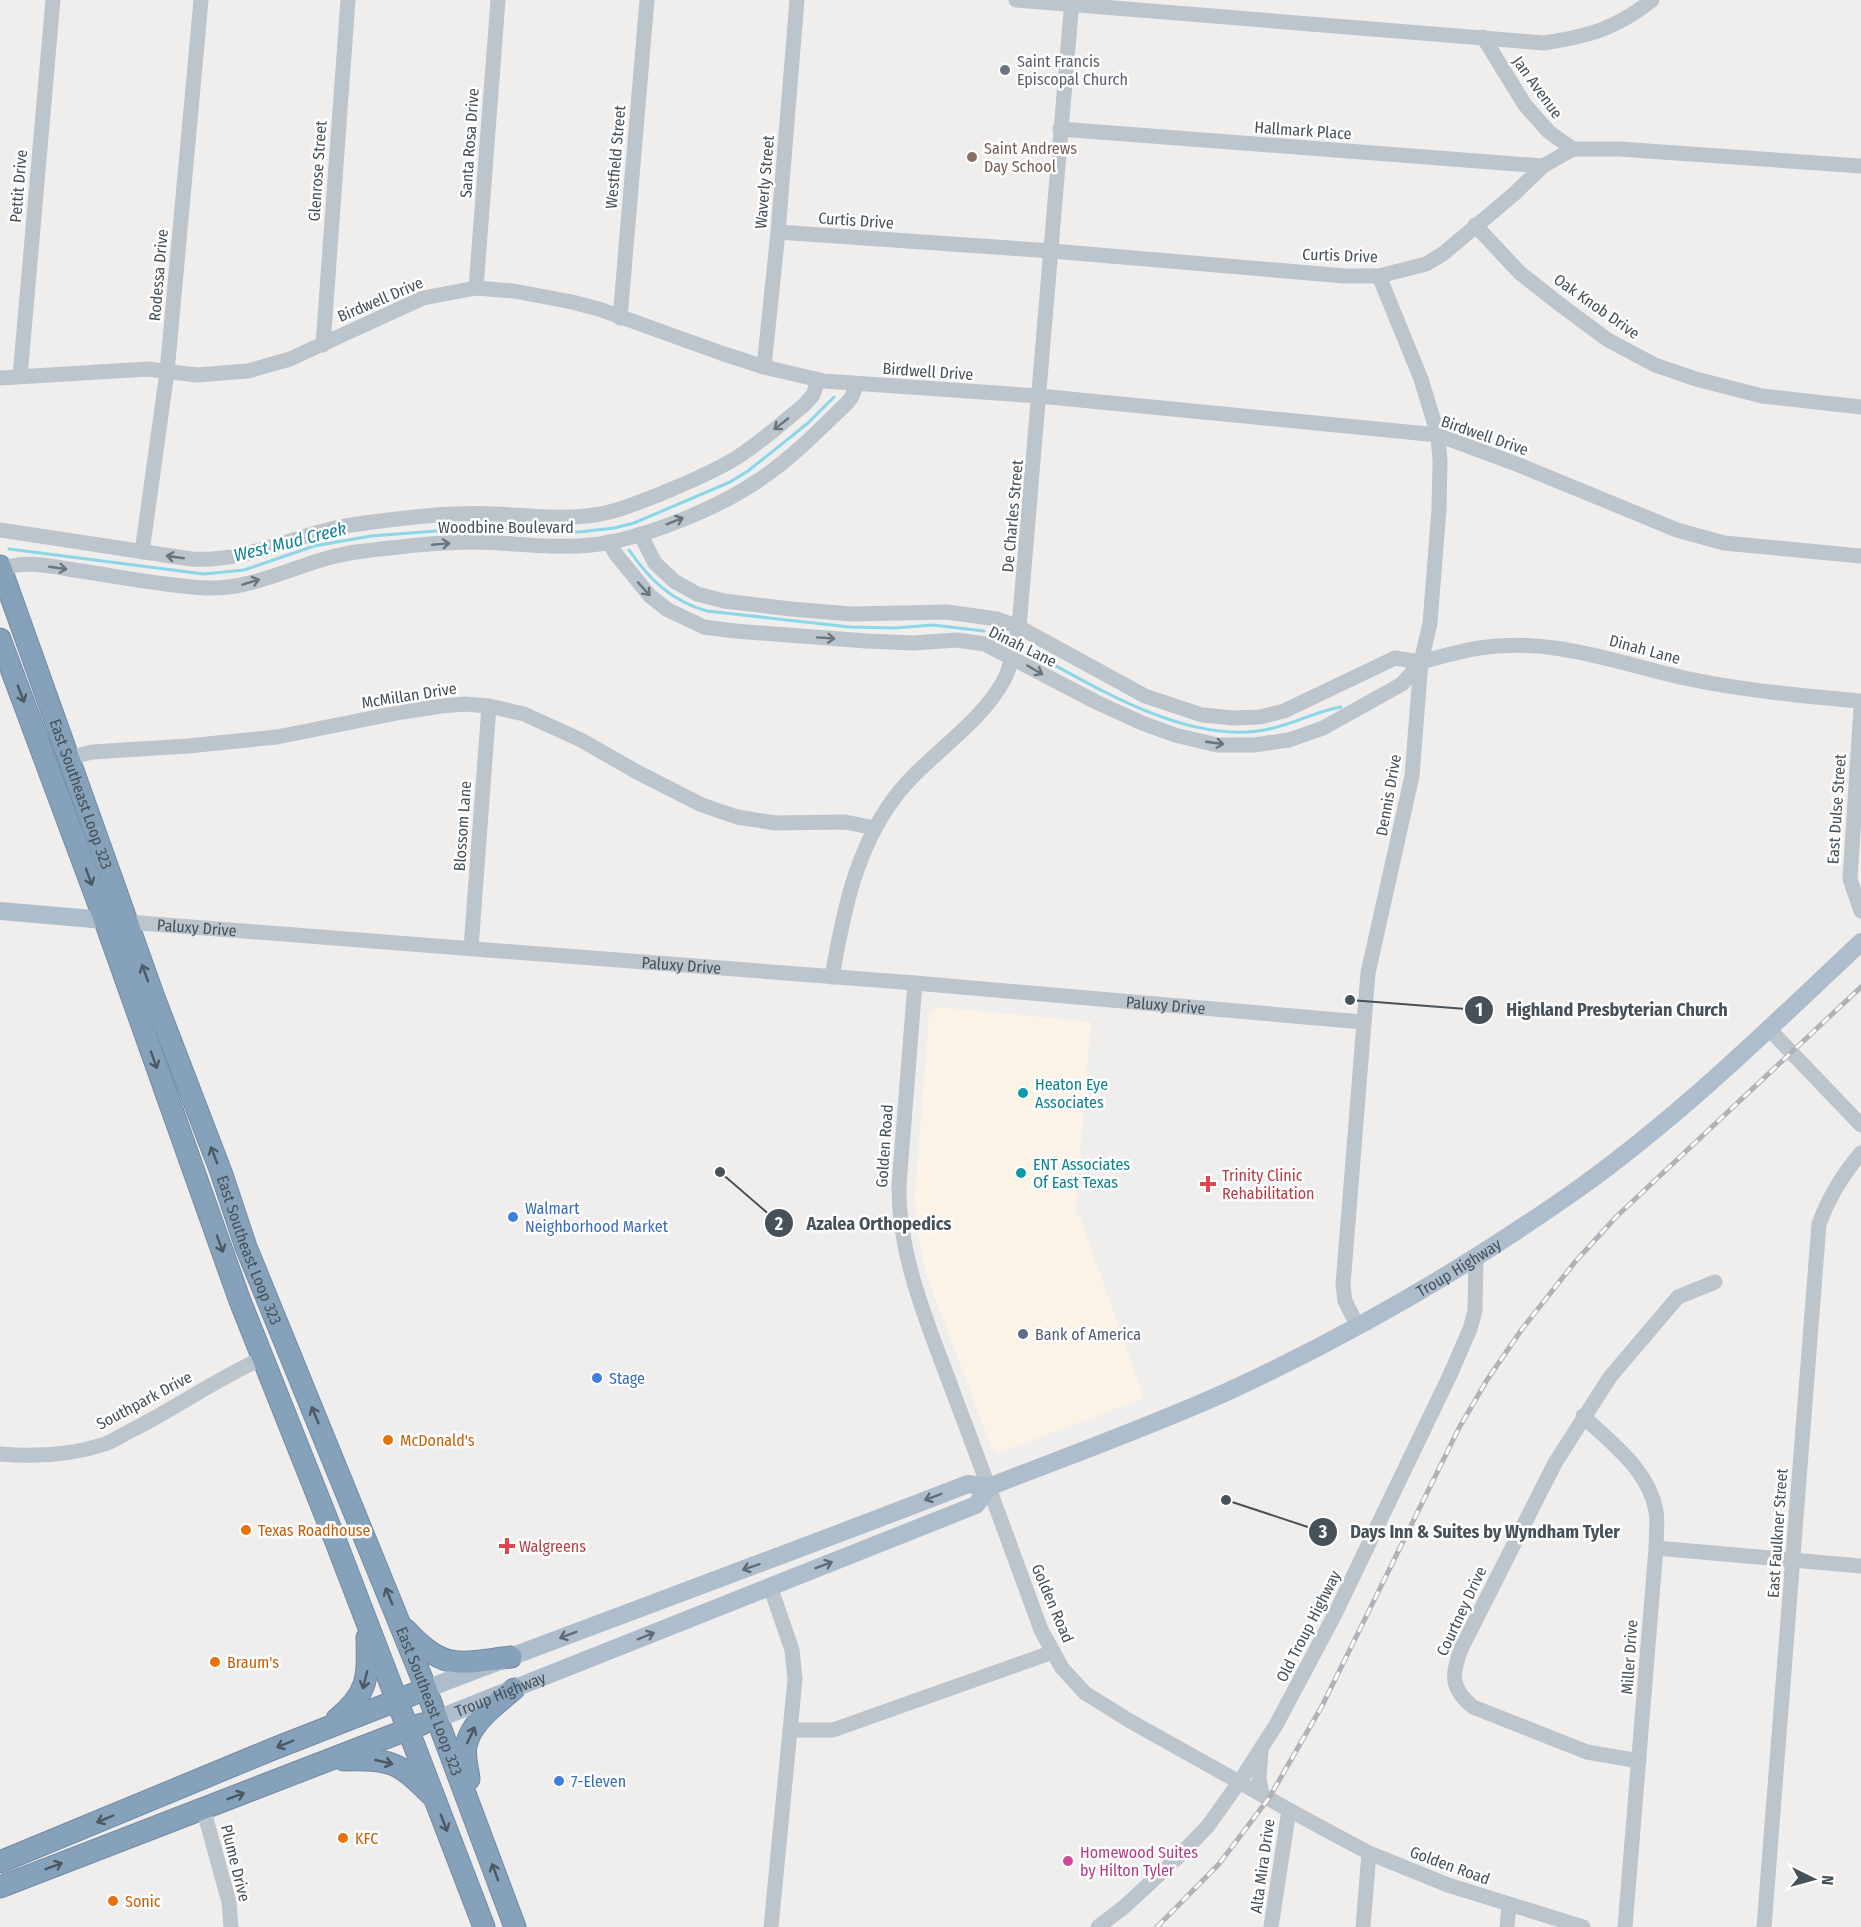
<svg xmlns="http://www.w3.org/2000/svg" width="1861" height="1927" viewBox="0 0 1861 1927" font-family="'Fira Sans Condensed',sans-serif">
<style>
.commercial{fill:#fbf4e6}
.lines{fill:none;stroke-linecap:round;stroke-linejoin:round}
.stream{stroke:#8bd6e8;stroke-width:3}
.highway-casing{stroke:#728ca6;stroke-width:23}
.minor{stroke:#bcc5cc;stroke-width:15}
.major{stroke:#adbdcb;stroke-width:18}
.highway{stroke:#86a1ba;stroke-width:21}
.rail-casing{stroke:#afb2b7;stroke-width:5}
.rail{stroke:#fff;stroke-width:3;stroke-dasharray:9;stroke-linecap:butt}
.oneway{stroke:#69747c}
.oneway2{stroke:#4c5963}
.oneway3{stroke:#606c76}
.worship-dot{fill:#6b7280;stroke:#fff;stroke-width:2}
.education-dot{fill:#8d6e63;stroke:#fff;stroke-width:2}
.culture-dot{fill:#0f9aa8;stroke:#fff;stroke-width:2}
.health-dot{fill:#e0444e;stroke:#fff;stroke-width:2}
.shop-dot{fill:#3f7fe0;stroke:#fff;stroke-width:2}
.service-dot{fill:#5c6f8a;stroke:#fff;stroke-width:2}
.food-dot{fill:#e8710a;stroke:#fff;stroke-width:2}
.hotel-dot{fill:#d1479c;stroke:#fff;stroke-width:2}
.labels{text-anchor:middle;stroke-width:5;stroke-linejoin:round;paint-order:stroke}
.worship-label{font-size:16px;fill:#5b616d;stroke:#fff;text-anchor:start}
.street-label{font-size:16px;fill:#465159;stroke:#fff}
.education-label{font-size:16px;fill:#785e54;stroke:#fff;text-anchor:start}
.culture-label{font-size:16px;fill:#0d838f;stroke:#fff;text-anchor:start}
.health-label{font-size:16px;fill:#be3a42;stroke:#fff;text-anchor:start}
.shop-label{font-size:16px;fill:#366cbe;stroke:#fff;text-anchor:start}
.service-label{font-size:16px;fill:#4e5e75;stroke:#fff;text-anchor:start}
.food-label{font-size:16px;fill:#c56008;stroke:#fff;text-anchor:start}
.hotel-label{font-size:16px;fill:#b23c85;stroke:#fff;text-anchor:start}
.water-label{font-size:18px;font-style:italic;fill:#12809a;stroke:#fff}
.leader{fill:none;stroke:#465159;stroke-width:2}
.callout-dot{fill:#465159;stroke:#fff;stroke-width:2}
.mark-label{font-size:18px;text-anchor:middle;font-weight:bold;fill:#fff}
.callout-label{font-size:18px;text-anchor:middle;font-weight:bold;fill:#465159;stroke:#fff;stroke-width:5;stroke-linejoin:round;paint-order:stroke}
</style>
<rect width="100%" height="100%" fill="#f0eded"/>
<path class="commercial" d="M936 1007 1091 1022 1075 1216 1080 1217 1144 1398 997 1453 991 1446 926 1273 917 1231 915 1196 929 1015Z"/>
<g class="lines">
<path class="stream" d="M9 549 204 574 244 570 314 546 371 536 476 528 579 532 614 528 634 523 730 482 748 471 808 423 834 397
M629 550C649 579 671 601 707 611L850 627 894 628 933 625 984 631
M1036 655C1099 689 1183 741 1258 731 1287 728 1312 712 1341 707"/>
<g class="highway-casing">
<g id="highway">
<path id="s4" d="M0 566 155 1000 221 1172 246 1247 421 1676 515 1927"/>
<path d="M0 639 105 921 240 1301 336 1542 484 1927"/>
<path d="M406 1630C444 1672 460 1663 511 1657"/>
<path d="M337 1719C369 1693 368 1676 367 1638"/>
<path d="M344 1760C389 1759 399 1761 430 1794"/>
<path d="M469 1779C468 1769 464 1757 466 1746 471 1721 496 1705 514 1689"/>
<path d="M0 1862 273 1749 426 1689"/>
<path d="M0 1887 422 1724"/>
</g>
</g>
<g class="minor">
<path d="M1016 0 1544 43C1589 36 1616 29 1652 0"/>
<path d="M1483 37 1525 105 1549 132 1573 149"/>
<path d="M1060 129 1543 166"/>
<path d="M1475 225 1520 273 1562 306 1608 340 1655 365 1696 379 1762 396 1861 407"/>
<path d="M778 232 1052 251 1345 276H1379L1426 264 1444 253 1514 194 1543 166 1573 149H1619L1861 166"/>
<path d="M476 288 498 0"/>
<path d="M620 318 647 0"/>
<path d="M323 345 348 0"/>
<path d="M764 367 778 232 797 0"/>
<path d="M20 376 53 0"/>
<path d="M0 378 148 369 197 375 248 371 290 359 423 298 476 288 514 291 572 302 599 309 721 353 764 367 824 381 1039 396 1438 435 1519 465 1677 530 1724 543 1861 556"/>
<path d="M0 530 191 559C250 563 301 531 358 524 403 518 449 512 494 514 527 515 560 520 594 515 616 512 637 503 658 495 684 484 712 473 736 458 760 443 782 423 804 405L813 395 818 380"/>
<path d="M609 542 615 553 650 596 668 610 704 627 735 631 866 641 913 643 957 640 985 644 1096 702 1142 723 1175 735 1217 745H1254L1289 740 1323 728 1402 684 1421 662 1395 658 1284 711 1260 717 1233 718 1202 715 1145 696 1019 627 997 619 947 612 852 614 791 609 724 601 697 594 674 581 655 563 640 534"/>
<path d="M142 552 167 372 201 0"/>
<path d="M1 569C28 559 53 567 81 571 122 577 165 586 207 588 258 590 305 559 356 552 396 547 437 542 477 542 515 543 553 549 591 545 640 540 717 509 759 480 791 459 819 430 847 403L852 397 856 385"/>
<path d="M1421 662C1440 657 1460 651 1479 648 1554 636 1622 665 1694 680 1749 691 1805 696 1861 701"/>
<path d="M1861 707 1850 879 1861 911"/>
<path d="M69 758 92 752 188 746 277 737 402 712 441 706 465 704 489 706 524 714 581 740 637 772 702 805 737 817 775 823 845 822 875 828"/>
<path id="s1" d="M127 922 915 983 1363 1022"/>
<path d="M471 948 489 706"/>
<path d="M832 977C843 914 855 850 895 797 926 756 979 726 1004 680 1012 665 1014 644 1019 627L1072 0"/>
<path d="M915 983 899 1185C898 1260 931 1331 956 1400 985 1476 1013 1553 1041 1630L1062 1668 1085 1693 1130 1721 1289 1810 1369 1853 1448 1885 1583 1927"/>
<path d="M1769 1029 1861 1125"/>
<path d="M1358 1327 1345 1301 1343 1285 1368 973 1412 776 1421 662 1430 623 1439 509 1440 462 1438 435 1421 379 1379 276"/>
<path d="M1583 1416C1611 1443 1649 1470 1656 1511 1658 1522 1656 1536 1656 1548L1625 1927"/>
<path d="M0 1454C34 1457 72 1455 105 1444 116 1440 127 1432 138 1427 180 1405 220 1377 263 1358"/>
<path d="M1656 1548 1861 1566"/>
<path d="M770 1586 792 1650 795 1679 771 1927"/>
<path d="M790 1730H833L1053 1652"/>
<path d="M1261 1752 1259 1779 1262 1794"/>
<path d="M1639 1761 1587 1752 1473 1707C1450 1688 1451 1674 1462 1647L1555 1463 1610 1377 1678 1297 1715 1282"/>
<path d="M203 1808 229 1902 231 1927"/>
<path d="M1098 1927 1124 1907 1177 1858 1208 1826 1240 1781 1276 1725 1335 1614 1450 1375 1470 1329 1475 1311 1476 1257"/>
<path d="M1271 1927 1289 1810"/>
<path d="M1363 1927 1369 1853"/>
<path d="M1507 1927 1509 1905"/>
<path d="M1764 1927 1819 1224C1829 1197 1842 1175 1861 1153"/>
</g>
<g class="major">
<path d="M0 911 116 921"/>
<path id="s2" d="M426 1689C606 1620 788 1554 968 1484L989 1487C1070 1455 1152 1426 1231 1390 1352 1334 1469 1266 1578 1189 1680 1116 1770 1028 1861 942"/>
<path id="s3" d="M437 1719 976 1505 989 1487"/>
</g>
<use href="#highway" class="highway"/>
<g class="rail-casing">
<path id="rail" d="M1157 1927 1219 1864 1269 1798 1322 1706 1459 1428 1487 1380 1522 1329 1575 1262 1616 1217 1861 987"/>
</g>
<use href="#rail" class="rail"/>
</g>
<defs><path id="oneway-shaft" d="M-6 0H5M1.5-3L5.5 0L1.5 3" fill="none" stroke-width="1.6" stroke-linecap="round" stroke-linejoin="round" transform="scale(1.5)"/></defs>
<g class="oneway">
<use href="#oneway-shaft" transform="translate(781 424) rotate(142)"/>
<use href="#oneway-shaft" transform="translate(675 521) rotate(-22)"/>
<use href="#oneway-shaft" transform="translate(441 544) rotate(-5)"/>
<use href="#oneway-shaft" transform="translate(175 557) rotate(-172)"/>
<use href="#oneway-shaft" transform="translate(58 568) rotate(8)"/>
<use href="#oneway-shaft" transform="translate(251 582) rotate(-17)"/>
<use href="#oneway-shaft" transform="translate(644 589) rotate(48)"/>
<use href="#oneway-shaft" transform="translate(826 638) rotate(4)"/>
<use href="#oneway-shaft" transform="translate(1035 670) rotate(30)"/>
<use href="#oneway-shaft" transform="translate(1215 743) rotate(8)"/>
</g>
<g class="oneway2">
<use href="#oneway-shaft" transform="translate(21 694) rotate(69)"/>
<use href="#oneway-shaft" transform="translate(89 877) rotate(70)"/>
<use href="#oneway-shaft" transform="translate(145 973) rotate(-110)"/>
<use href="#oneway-shaft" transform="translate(154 1060) rotate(70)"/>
<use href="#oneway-shaft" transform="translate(214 1155) rotate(-111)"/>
<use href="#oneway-shaft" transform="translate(220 1244) rotate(70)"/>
<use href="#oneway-shaft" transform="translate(315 1415) rotate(-113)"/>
<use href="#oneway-shaft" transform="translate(389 1596) rotate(-112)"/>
<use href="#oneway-shaft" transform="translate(365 1680) rotate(104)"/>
<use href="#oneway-shaft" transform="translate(471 1735) rotate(-65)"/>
<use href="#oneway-shaft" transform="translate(285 1744) rotate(158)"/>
<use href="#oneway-shaft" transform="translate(384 1762) rotate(13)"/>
<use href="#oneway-shaft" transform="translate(236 1796) rotate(-21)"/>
<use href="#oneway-shaft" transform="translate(105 1819) rotate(157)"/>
<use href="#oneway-shaft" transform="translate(444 1823) rotate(69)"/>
<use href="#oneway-shaft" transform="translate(54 1866) rotate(-21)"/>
<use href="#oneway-shaft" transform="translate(495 1872) rotate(-110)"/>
</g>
<g class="oneway3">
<use href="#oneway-shaft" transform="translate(933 1497) rotate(159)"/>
<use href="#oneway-shaft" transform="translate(824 1565) rotate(-21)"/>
<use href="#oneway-shaft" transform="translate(751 1567) rotate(161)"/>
<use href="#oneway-shaft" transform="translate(568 1635) rotate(159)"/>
<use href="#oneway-shaft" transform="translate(646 1636) rotate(-22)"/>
</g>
<circle class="worship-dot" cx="1005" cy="70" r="6"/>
<circle class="education-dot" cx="972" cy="157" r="6"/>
<g class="culture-dot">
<circle cx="1023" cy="1093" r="6"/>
<circle cx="1021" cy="1173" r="6"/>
</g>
<g class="health-dot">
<path d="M1205 1175h6v6h6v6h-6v6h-6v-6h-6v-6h6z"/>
<path d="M504 1537h6v6h6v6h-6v6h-6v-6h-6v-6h6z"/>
</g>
<g class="shop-dot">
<circle cx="513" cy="1217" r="6"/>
<circle cx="597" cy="1378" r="6"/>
<circle cx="559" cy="1781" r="6"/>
</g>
<circle class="service-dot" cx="1023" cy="1334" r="6"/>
<g class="food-dot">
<circle cx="388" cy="1440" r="6"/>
<circle cx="246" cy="1530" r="6"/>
<circle cx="215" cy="1662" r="6"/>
<circle cx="343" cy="1838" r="6"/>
<circle cx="113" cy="1901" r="6"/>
</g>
<circle class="hotel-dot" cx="1068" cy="1861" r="6"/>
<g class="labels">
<g class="worship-label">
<text x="1017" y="67">Saint Francis<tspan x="1017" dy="18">Episcopal Church</tspan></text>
</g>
<g class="street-label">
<text transform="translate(1538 87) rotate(54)" y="6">Jan Avenue</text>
<text transform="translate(1303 130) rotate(4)" y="6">Hallmark Place</text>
<text transform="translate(469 143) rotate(-86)" y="6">Santa Rosa Drive</text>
<text transform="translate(615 157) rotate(-85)" y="6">Westfield Street</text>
<text transform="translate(317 171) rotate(-86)" y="6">Glenrose Street</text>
<text transform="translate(764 182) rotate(-85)" y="6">Waverly Street</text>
<text transform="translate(18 186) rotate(-85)" y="6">Pettit Drive</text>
<text transform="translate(856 220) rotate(4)" y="6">Curtis Drive</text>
<text transform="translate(1340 255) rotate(2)" y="6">Curtis Drive</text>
<text transform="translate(158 275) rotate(-85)" y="6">Rodessa Drive</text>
<text transform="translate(380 299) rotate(-23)" y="6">Birdwell Drive</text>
<text transform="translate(1597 306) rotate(35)" y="6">Oak Knob Drive</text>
<text transform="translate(928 371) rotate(4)" y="6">Birdwell Drive</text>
<text transform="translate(1485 435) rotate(19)" y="6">Birdwell Drive</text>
<text transform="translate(1012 516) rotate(-85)" y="6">De Charles Street</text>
<text x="506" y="533">Woodbine Boulevard</text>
<text transform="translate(1023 646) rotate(26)" y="6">Dinah Lane</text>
<text transform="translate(1645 649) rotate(15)" y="6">Dinah Lane</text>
<text transform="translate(409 695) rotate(-9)" y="6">McMillan Drive</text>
<text dy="6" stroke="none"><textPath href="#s4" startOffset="242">East Southeast Loop 323</textPath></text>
<text transform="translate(1388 795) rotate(-80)" y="6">Dennis Drive</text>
<text transform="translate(1836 809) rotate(-86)" y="6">East Dulse Street</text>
<text transform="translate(462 826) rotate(-86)" y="6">Blossom Lane</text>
<text dy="6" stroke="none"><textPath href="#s1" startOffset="70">Paluxy Drive</textPath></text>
<text dy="6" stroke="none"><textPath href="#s1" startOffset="556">Paluxy Drive</textPath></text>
<text dy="6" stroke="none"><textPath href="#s1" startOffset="1042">Paluxy Drive</textPath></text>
<text transform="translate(884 1146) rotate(-86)" y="6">Golden Road</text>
<text dy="6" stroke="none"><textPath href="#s4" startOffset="728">East Southeast Loop 323</textPath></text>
<text dy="6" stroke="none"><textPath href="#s2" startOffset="1120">Troup Highway</textPath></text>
<text transform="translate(144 1400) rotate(-28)" y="6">Southpark Drive</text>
<text transform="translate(1777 1533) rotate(-86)" y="6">East Faulkner Street</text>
<text transform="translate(1053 1603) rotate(67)" y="6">Golden Road</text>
<text transform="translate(1461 1611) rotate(-65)" y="6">Courtney Drive</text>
<text transform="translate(1308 1626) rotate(-63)" y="6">Old Troup Highway</text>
<text transform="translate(1629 1657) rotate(-86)" y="6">Miller Drive</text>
<text dy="6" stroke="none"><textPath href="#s3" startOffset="68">Troup Highway</textPath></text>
<text dy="6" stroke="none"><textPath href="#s4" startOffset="1214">East Southeast Loop 323</textPath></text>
<text transform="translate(236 1863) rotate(76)" y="6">Plume Drive</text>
<text transform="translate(1450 1865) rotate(20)" y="6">Golden Road</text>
<text transform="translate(1262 1866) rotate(-82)" y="6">Alta Mira Drive</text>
</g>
<g class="education-label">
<text x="984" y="154">Saint Andrews<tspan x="984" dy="18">Day School</tspan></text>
</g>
<g class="culture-label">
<text x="1035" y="1090">Heaton Eye<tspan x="1035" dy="18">Associates</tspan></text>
<text x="1033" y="1170">ENT Associates<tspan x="1033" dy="18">Of East Texas</tspan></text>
</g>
<g class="health-label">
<text x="1222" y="1181">Trinity Clinic<tspan x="1222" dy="18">Rehabilitation</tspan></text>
<text x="519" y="1552">Walgreens</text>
</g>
<g class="shop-label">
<text x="525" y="1214">Walmart<tspan x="525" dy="18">Neighborhood Market</tspan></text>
<text x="609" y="1384">Stage</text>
<text x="571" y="1787">7-Eleven</text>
</g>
<g class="service-label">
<text x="1035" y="1340">Bank of America</text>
</g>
<g class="food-label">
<text x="400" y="1446">McDonald's</text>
<text x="258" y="1536">Texas Roadhouse</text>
<text x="227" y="1668">Braum's</text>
<text x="355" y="1844">KFC</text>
<text x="125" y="1907">Sonic</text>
</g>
<g class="hotel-label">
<text x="1080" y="1858">Homewood Suites<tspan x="1080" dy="18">by Hilton Tyler</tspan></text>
</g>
<g class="water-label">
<text transform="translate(290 542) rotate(-14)" y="6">West Mud Creek</text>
</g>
</g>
<path class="leader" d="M1350 1000L1479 1010M720 1172L779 1223M1226 1500L1323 1532"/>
<g class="callout-dot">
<circle cx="1350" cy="1000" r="6"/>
<circle cx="720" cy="1172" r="6"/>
<circle cx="1226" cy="1500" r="6"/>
<circle cx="1479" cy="1010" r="15"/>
<circle cx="779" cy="1223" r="15"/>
<circle cx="1323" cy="1532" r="15"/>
</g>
<g class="mark-label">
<text x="1479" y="1016">1</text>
<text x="779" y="1230">2</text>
<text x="1323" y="1538">3</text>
</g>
<g class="callout-label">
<text x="1617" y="1016">Highland Presbyterian Church</text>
<text x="879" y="1230">Azalea Orthopedics</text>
<text x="1485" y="1538">Days Inn &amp; Suites by Wyndham Tyler</text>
</g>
<g transform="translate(1813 1879) rotate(95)" stroke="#ffffff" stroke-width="4.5" paint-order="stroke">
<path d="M0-4.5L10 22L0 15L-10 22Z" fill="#465159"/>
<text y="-9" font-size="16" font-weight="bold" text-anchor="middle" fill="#465159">N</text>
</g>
</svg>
